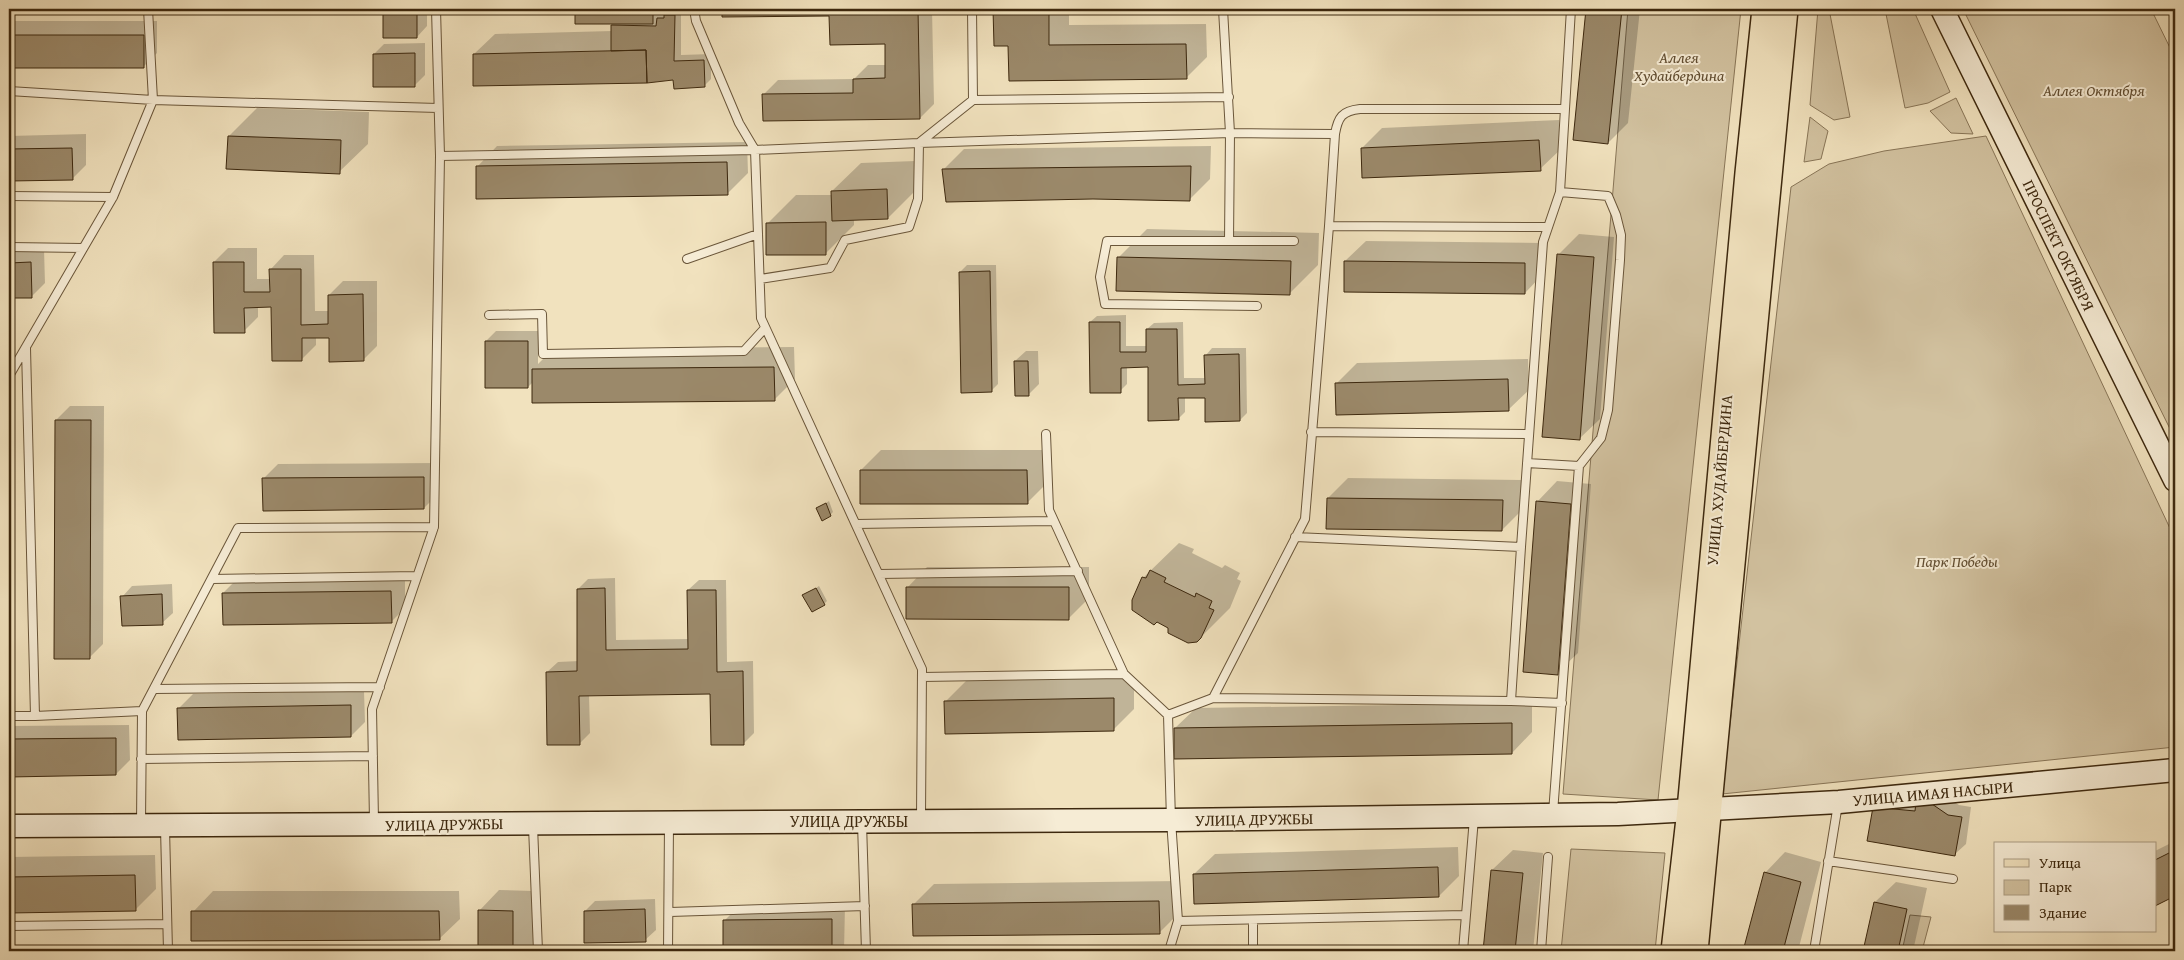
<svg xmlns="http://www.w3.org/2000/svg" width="2184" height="960" viewBox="0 0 2184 960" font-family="'Gentium Book Plus',serif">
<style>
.green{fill:#d2c2a0;stroke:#887557}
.shadow{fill:#0003}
.building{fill:#9b896a;stroke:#3d280e}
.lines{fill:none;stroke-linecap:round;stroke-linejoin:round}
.service-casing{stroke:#6a563a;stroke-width:10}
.secondary-casing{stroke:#3d280e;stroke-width:25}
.primary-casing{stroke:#3d280e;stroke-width:28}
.service{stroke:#f6ecd5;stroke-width:8}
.secondary{stroke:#f6ecd5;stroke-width:22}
.primary{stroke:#f1e2be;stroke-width:25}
.labels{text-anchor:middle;stroke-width:4;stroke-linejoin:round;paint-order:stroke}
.park-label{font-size:16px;font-style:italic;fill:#624e32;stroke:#f6ecd5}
.street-label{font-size:16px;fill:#3d280e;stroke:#f6ecd5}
</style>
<rect width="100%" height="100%" fill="#f1e2be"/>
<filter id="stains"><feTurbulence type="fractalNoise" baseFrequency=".004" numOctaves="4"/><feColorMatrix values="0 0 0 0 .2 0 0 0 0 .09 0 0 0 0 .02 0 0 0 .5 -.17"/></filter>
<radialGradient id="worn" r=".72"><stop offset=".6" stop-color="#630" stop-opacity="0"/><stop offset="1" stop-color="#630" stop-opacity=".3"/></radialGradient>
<path class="green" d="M1628 9H1741L1658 800 1563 794Z
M1818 9H1829L1850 117 1834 120 1810 105Z
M1885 9H1913L1950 92 1928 103 1905 108Z
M1963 9H2151L2175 58V439Z
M1956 98 1973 134 1951 133 1930 111Z
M1810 117 1828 131 1821 159 1804 162Z
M1986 136 2175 539V747L1722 794 1791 187 1829 164 1884 151Z
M1571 849 1665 853 1655 951H1561Z
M1910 915 1931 917 1922 951H1902Z"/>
<path class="shadow" d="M384 9H427V26L417 37H385Z
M576 9H666L663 12H669L672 9H681V55L711 54V79L704 86 674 79 474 54 495 34 612 31V23H576Z
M723 9H932L934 104 920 118 764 94 778 80 854 79 868 65H886V43L830 14 723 16Z
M995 9H1069V25L1206 24 1207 57 1186 78 1010 45H995Z
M1588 9H1640L1628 123 1608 143 1574 139Z
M9 21H157V53L143 67H9Z
M425 43V75L415 85 374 54 384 44Z
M257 108 369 112 368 144 339 172 229 136Z
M1559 120 1561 149 1540 169 1362 148 1382 128Z
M86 134V165L72 179 9 180V136Z
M747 142 748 173 727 194 477 167 497 146Z
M1211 146 1210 179 1189 200 944 169 964 149Z
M915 161 916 190 888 218 854 219V225L826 253 767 224 796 195H833L832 191 861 163Z
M1147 229 1319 233 1318 265 1290 293 1118 258Z
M1579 234 1614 237 1600 419 1579 439 1558 255Z
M1366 241 1545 243V272L1525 293 1345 261Z
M228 248H257V279H271L270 270 284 255H314L315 311H329V295L343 281H377V346L363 360 330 337H316V345L302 359 272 306H258V317L244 331 214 262Z
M44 249 45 283 31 297H9V250Z
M967 265H996L998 384 991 391 960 272Z
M1126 315V346H1147V329L1154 323 1183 322 1184 378H1206V355L1212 348H1246L1247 413 1240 420 1206 396 1185 397V412L1178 419 1149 366H1127V384L1120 391 1090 322 1097 316Z
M496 331H538V364L553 349 794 347 795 379 774 400 533 382 528 387 486 341Z
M1026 351H1038L1039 384 1028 395 1015 361Z
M1528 359 1529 390 1508 410 1336 384 1357 363Z
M70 406H104L103 644 89 658 56 420Z
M881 450H1047L1048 482 1027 503 861 470Z
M438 463V494L424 508 264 478 278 464Z
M1348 478 1523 480 1522 510 1502 530 1328 498Z
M1557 481 1591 484 1578 653 1557 673 1537 502Z
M829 501 833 512 830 515 821 506Z
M1179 543 1194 549 1192 553 1222 568 1225 565 1240 573 1237 579 1241 581 1230 608 1201 637 1169 628 1133 600 1144 577Z
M927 567H1089V598L1069 618 907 588Z
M405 577V608L391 622 223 593 237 579Z
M615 578 616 640 689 639 688 590 699 580H726L727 662 753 661 754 733 743 744 711 693 589 694 590 733 579 744 547 672 558 662 579 661 578 589 588 579Z
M172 584 173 613 162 623 122 597 132 586Z
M819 586 827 601 824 604 804 596Z
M1134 678V709L1113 730 946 701 966 681Z
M364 691 365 722 351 736 179 708 193 694Z
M1532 703V732L1512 753 1175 728 1196 708Z
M129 725 130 760 116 774 9 775V726Z
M1943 794 1959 805 1971 807 1966 844 1955 854 1875 808Z
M2175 841V894L2155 905V851Z
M1458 847 1459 876 1439 896 1194 874 1215 854Z
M1513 850 1543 853 1533 951H1484L1492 870Z
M1785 852 1821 862 1798 951H1745L1765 873Z
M155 855 156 889 135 910 9 911V857Z
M1179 881 1180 912 1159 933 914 904 934 884Z
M1896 882 1927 888 1913 951H1865L1875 902Z
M499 890 533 891V951H479V911Z
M213 891H459L460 919 439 939 193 912Z
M655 899 656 930 645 940 585 911 595 901Z
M845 906 844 951H724V921L738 907Z"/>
<path class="building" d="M383 9H417V38H383Z
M575 9H663V13H653V24H575Z
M722 9H918L920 119 763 121 762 94 853 93V79L885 78V44L830 45 829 16 722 17Z
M993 9H1049V45L1186 44 1187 79 1009 81 1008 46H994Z
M1586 9H1622L1608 144 1573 140Z
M664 15H675L674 61 704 60 705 87 674 89 673 80 647 83 646 50 611 51V25L656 26 657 18H664Z
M9 35H144V68H9Z
M646 50 647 83 473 86V54Z
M415 53V87H373V54Z
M228 136 341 140 340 174 226 169Z
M1539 140 1541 171 1362 178 1361 148Z
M72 148 73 180 9 181V149Z
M727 162 728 195 476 199V166Z
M1191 166 1190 201 1093 199 946 202 942 169Z
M887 189 888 219 832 221 831 191Z
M826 222V255H766V223Z
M1557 254 1594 257 1580 440 1542 437Z
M1117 257 1291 261 1290 295 1116 291Z
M1344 261 1525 263V294L1344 292Z
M31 262 32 298H9V263Z
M213 262H244V292H270L269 269H301V325L328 324V295L363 294 364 361 329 362V338H302V361H272L271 307 244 308 245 333H214Z
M990 271 992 392 961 393 959 272Z
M1089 322H1120V352H1146V329H1177L1178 385 1205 384 1204 355 1239 354 1240 421 1205 422V398H1178L1179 420 1148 421V367L1121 368V393H1090Z
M485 341H528V388H485Z
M1014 361H1028L1029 396H1015Z
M774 367 775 401 532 403V369Z
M1508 379 1509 411 1336 415 1335 383Z
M55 420H91L90 659H54Z
M860 470H1027L1028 504H860Z
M424 477V509L263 511 262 478Z
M1327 498 1503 500 1502 531 1326 529Z
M1536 501 1571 504 1558 675 1523 672Z
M826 503 831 516 822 521 816 508Z
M1150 570 1166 578 1164 582 1195 597 1196 593 1212 601 1209 608 1214 610 1201 638 1197 642 1188 643 1168 633V628L1157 622 1154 625 1132 610V600L1142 577 1146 578Z
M906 587H1069V620L906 619Z
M605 588 606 650 688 649 687 590H716L717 672 743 671 744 745H711L710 694 579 696 580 745H547L546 672 577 671V589Z
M816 588 825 605 812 612 802 595Z
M391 591 392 623 223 625 222 593Z
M162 594 163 625 122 626 120 596Z
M1114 698V731L945 734 944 701Z
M351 705V737L178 740 177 708Z
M1512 723V754L1174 759V728Z
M116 738V775L9 777V739Z
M1916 802 1932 804 1948 815 1962 817 1955 856 1867 841 1873 807 1915 811Z
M2175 850V896L2155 906V860Z
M1438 867 1439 897 1194 904 1193 874Z
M1491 870 1523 873 1515 951H1483Z
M1764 872 1801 882 1783 951H1743Z
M135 875 136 911 9 913V877Z
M1159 901 1160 934 913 936 912 904Z
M1874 902 1907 909 1898 951H1863Z
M645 909 646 942 584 943V911Z
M478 910 513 911V951H478Z
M191 911H439L440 940 191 941Z
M832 919V951H723V920Z"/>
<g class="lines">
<g class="service-casing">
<path id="service" d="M694 9 696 21 739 123 755 150 761 318 922 669 921 818
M1223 9 1230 133 1335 134 1329 226
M2173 9 2175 13
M9 91 153 100 438 108
M973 100 1229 97
M1335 134C1338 117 1342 111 1360 109H1565
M440 156 755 150 919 143 1230 133 1229 241
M9 196 113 197
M9 247 83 248
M687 259 758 234
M760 279 830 268 845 240 909 227 918 199 919 143 973 100 972 9
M1257 306 1105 304 1100 277 1107 241H1294
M489 315 542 314 543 354 744 351 765 328
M26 348 35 716 142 711 141 824
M9 376 113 197 153 100 148 9
M1311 432 1529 434
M1046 434 1049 510 1124 674 1168 715
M1527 463 1579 466
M856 524 1054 521
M1295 537 1521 547 1543 242 1560 192 1571 9
M1521 547 1511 701 1562 703
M879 574 1078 571
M212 579 417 576
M922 677 1124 674
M154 689 380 687
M1213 698 1511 701
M142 711 238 528 434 527
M9 716H35
M141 759 373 756
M1553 813 1579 466 1601 438 1608 410 1620 260 1621 235 1616 215 1608 196 1560 192
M374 821 372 709 434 527 440 156 436 9
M862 823 866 951
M533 826 538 951
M165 828 168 951
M1828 861 1953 879
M670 912 865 906
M1465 915 1178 921 1171 820 1168 715 1213 698 1305 519 1329 226 1547 227
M1253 920V951
M9 926 167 924
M668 951 669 824
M1073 951 1169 950
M1169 951 1178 921
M1463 951 1474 818
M1541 951 1548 857
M1814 951 1838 804"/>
</g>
<g class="secondary-casing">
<path id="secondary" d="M1942 9 2175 480
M9 826 1171 820 1618 814 1839 802 2175 770"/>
</g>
<g class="primary-casing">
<path id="primary" d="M1674 951 1690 810 1748 173 1765 9
M1695 951 1785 9"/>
</g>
<use href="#service" class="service"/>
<use href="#secondary" class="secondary"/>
<use href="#primary" class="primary"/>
</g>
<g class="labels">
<g class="park-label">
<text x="1679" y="63">Аллея<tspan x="1679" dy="18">Худайбердина</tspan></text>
<text x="2094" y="96">Аллея Октября</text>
<text x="1957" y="567">Парк Победы</text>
</g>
<g class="street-label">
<text transform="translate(2059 245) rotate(64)" y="6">ПРОСПЕКТ ОКТЯБРЯ</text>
<text transform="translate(1719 480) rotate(-85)" y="6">УЛИЦА ХУДАЙБЕРДИНА</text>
<text transform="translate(1933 793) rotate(-5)" y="6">УЛИЦА ИМАЯ НАСЫРИ</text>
<text transform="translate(1254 819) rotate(-1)" y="6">УЛИЦА ДРУЖБЫ</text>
<text x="849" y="827">УЛИЦА ДРУЖБЫ</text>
<text transform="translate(444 824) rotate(-1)" y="6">УЛИЦА ДРУЖБЫ</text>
</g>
</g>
<rect width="2184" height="960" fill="none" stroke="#f1e2be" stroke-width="30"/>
<rect x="10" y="10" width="2164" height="940" fill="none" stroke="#3d280e" stroke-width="2.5"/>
<rect x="15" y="15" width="2154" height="930" fill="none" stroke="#3d280e"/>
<rect x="1994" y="842" width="162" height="90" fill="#f6ecd5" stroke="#ac9e85"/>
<rect x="2004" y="859" width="25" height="8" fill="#f1e2be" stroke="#ac9e85"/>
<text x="2039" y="868" font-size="15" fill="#3d280e">Улица</text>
<rect x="2004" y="880" width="25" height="15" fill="#d2c2a0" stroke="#ac9e85"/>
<text x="2039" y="892" font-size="15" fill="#3d280e">Парк</text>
<rect x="2004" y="905" width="25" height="15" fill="#9b896a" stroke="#ac9e85"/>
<text x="2039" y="918" font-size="15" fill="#3d280e">Здание</text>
<rect width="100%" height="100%" filter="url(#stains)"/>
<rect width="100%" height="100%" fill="url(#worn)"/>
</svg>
